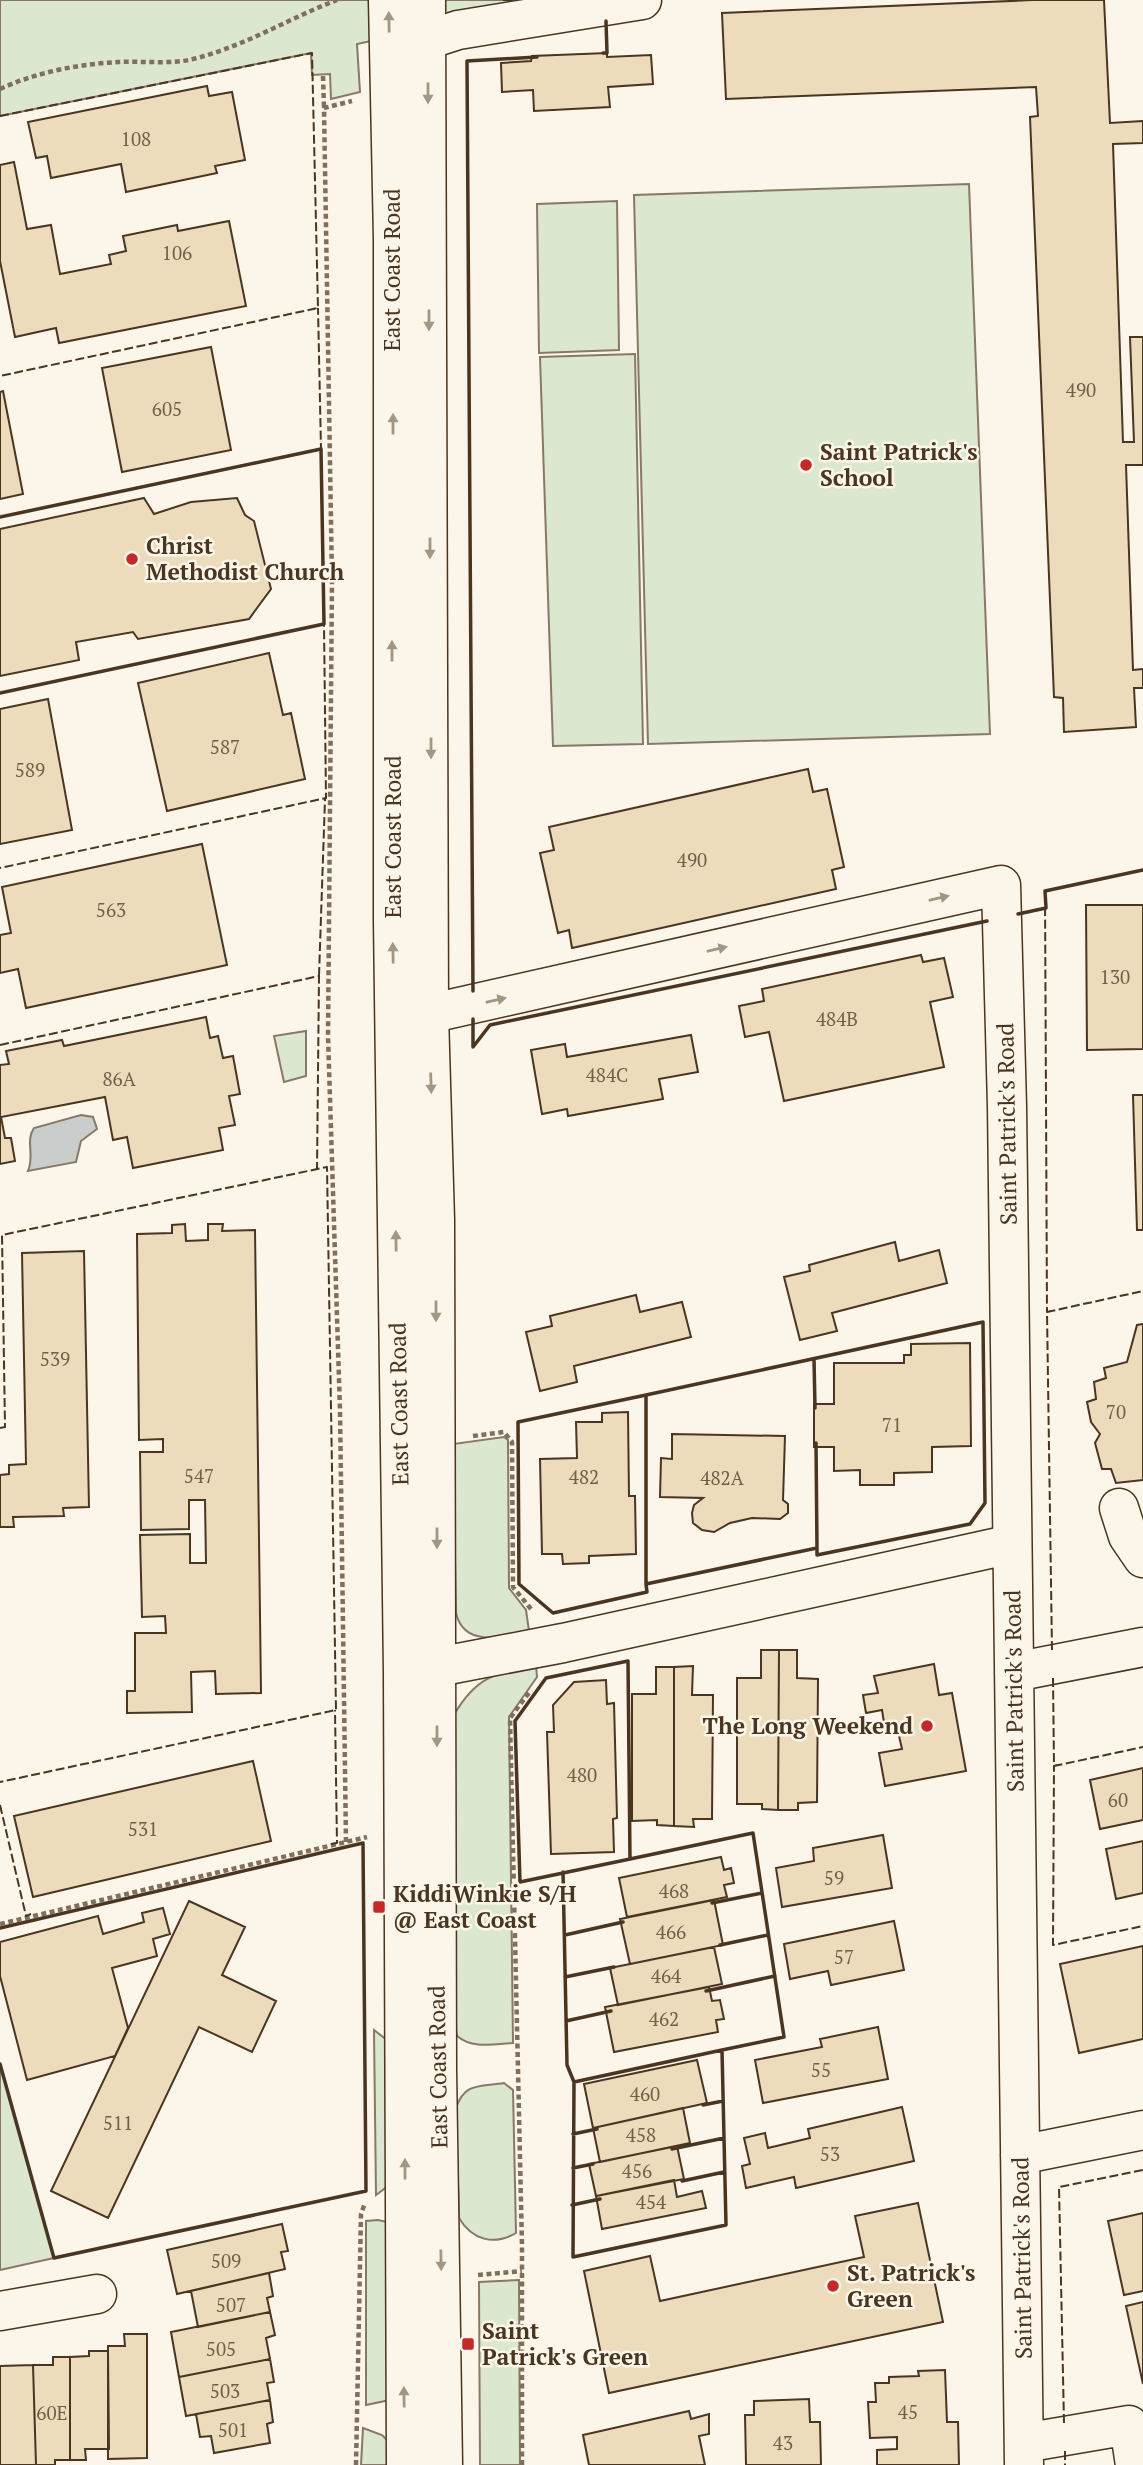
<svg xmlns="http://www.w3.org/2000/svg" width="1143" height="2465" viewBox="0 0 1143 2465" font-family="'PT Serif',serif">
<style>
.green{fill:#dce7d0;stroke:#887966;stroke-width:2}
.water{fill:#c9cecd;stroke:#887966;stroke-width:2}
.building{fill:#ecdcbc;stroke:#4a3520;stroke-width:2}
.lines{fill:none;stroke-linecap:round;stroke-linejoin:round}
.minor-casing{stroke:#4a3520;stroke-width:41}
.major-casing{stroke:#4a3520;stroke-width:41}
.path{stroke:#7f6f5c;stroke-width:4.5;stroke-dasharray:5 3.5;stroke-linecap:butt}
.minor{stroke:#fbf6e9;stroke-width:38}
.major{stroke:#fbf6e9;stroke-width:38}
.fence{stroke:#4a3520;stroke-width:2;stroke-dasharray:9 3.5;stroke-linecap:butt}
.wall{stroke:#4a3520;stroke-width:3.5}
.oneway{fill:#a29684}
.poi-dot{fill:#c62828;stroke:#fbf6e9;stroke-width:2.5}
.labels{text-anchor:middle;stroke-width:5;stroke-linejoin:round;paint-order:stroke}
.number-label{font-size:19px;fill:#725f47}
.street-label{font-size:23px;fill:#4a3520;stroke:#fbf6e9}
.poi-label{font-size:23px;font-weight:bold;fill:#4a3520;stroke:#fbf6e9;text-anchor:start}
</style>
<rect width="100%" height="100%" fill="#fbf6e9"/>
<path class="green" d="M0 0H561L357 44 360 92 331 99 330 74 312 75 311 53 0 116Z
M969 184 990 734 648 744 634 195Z
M617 201 619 350 539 353 537 204Z
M635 354 643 744 553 746 540 357Z
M306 1031V1076L284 1082 274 1036Z
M504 1437 508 1440 509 1588 526 1610 529 1631C503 1637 464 1648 456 1613L453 1444Z
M536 1665 537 1677 509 1717 513 2043C494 2044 472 2049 457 2036L455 2024V1713C478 1675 495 1674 536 1665Z
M374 2030 387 2040 388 2186 376 2195Z
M0 2064 54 2258 0 2270Z
M504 2083 513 2090 516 2233C494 2246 472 2240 459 2218L456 2108C465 2082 479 2087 504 2083Z
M378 2220 387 2222 397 2394 385 2401 366 2405V2221Z
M519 2280 520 2465H480L479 2282Z
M363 2428 382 2435 389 2442 390 2465H361Z"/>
<path class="water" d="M81 1115 93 1117 97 1129 81 1141 76 1162 28 1171C35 1155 25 1141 34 1128Z"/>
<path class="building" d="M1033 0H1104L1110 123 1143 121V143L1113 144 1123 442H1134L1130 337H1143V465H1126L1133 670 1143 669V688H1134L1136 727 1064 732 1063 698 1054 697 1030 117 1038 116 1036 87 726 99 722 13Z
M607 53V57L651 55 653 84 608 87 610 107 534 111 533 90 502 92 501 63 531 61 532 56Z
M207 86 209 96 232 92 245 160 215 166 217 173 126 192 121 164 51 178 47 156 36 158 28 122Z
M14 162 27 229 51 225 60 274 111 264 109 255 126 251 123 236 177 225 178 231 229 221 246 306 59 343 56 328 15 337 0 261V165Z
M211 347 231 450 122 472 102 368Z
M3 391 23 494 0 499V392Z
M144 498 154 514 191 502 237 498 245 515 254 521 271 589 249 619 138 639 133 632 76 642 79 660 0 676V529Z
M269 653 283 715 291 713 305 779 167 811 138 683Z
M48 699 72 830 0 844V709Z
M808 769 813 792 827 789 844 867 832 870 836 889 572 948 569 930 558 933 540 853 554 850 549 827Z
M202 844 227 965 26 1008 18 969 0 973V935L11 933 2 887Z
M1086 905H1143V1049L1087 1050Z
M921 955 923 962 944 958 953 997 930 1002 944 1067 784 1101 769 1032 745 1037 739 1006 764 1001 762 989Z
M206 1017 210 1038 218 1036 223 1058 233 1056 240 1094 229 1096 235 1125 219 1128 223 1150 133 1168 127 1137 113 1140 105 1097 1 1117 5 1138H11L15 1161 0 1164V1065L9 1064 6 1051 62 1040 64 1046Z
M691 1035 698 1072 659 1079 663 1099 568 1116 567 1109 542 1114 531 1050 565 1044 567 1057Z
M1133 1095H1143V1230H1137Z
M185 1224 186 1241 208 1240V1224H223L222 1231 255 1230 261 1693 216 1694 215 1671 191 1672 192 1712 127 1713V1691H135V1633H166L165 1616 142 1617 140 1535 190 1534V1563H206L205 1500H189V1529L141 1530 140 1452H163V1439L139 1440 137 1234 172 1233V1225Z
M895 1242 899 1261 939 1250 947 1283 832 1313 837 1331 800 1340 784 1277 810 1271 809 1265Z
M84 1251 89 1507 63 1508 64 1516 13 1517 14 1527H0V1475L9 1474V1465L26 1464 22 1253Z
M636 1295 640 1312 682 1302 691 1337 574 1366 577 1382 540 1391 526 1332 552 1326 550 1316Z
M1143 1324V1480L1116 1483 1111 1469H1102L1095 1443 1100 1434 1091 1422 1087 1402 1096 1399 1094 1382 1106 1378 1104 1368 1127 1362 1137 1325Z
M970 1343 971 1446 932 1447V1472L894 1473V1485H860V1470L834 1471V1447H814V1404H834V1363H904V1355H911V1344Z
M628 1412 629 1496H635L636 1554 589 1556V1563L563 1564 562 1554H542L540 1459 577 1458 576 1422H602V1413Z
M672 1434 785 1436 783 1500 788 1504V1513L780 1519 752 1518 730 1523 714 1532 702 1530 693 1523 692 1513 694 1505 703 1498 660 1497 661 1458 672 1459Z
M761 1650H779L778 1810 762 1809V1804H737V1678H761Z
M779 1650H797V1678L818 1679 817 1802 798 1803V1810H778Z
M934 1664 939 1695 952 1693 966 1771 885 1786 879 1753 902 1749 897 1727 885 1729 882 1710 866 1713 863 1695 878 1693 874 1676Z
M693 1666 692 1695H713L712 1819H693L694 1827 674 1826V1667Z
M656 1667H674V1826L657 1825V1820L632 1821V1694H656Z
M606 1680 607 1704 614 1703 617 1818 613 1819 614 1852 551 1854 547 1732H554L553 1705 574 1682Z
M253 1761 271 1841 33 1897 14 1816Z
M1143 1768V1820L1100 1829 1090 1780Z
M883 1835 892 1888 782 1907 776 1868 814 1861 813 1848Z
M1143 1841V1893L1116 1899 1106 1849Z
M721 1857 724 1870 731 1868 734 1883 724 1885 727 1897 627 1917 619 1878Z
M714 1900 723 1945 630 1964 620 1919Z
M189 1901 245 1927 222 1975 276 2001 252 2052 199 2027 108 2218 51 2191Z
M163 1908 170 1934 153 1939 157 1956 112 1968 128 2028 115 2056 27 2080 0 1976V1942L98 1916 103 1934 144 1922 142 1913Z
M894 1921 904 1970 831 1985 828 1971 790 1979 784 1944Z
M1143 1946V2039L1079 2053 1060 1964Z
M714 1947 722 1984 618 2005 610 1968Z
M709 1987 712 2001 720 2000 724 2019 716 2020 718 2032 614 2052 605 2007Z
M878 2027 888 2079 763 2103 755 2060 822 2047 820 2039Z
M697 2060 707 2103 593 2128 584 2084Z
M902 2107 914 2161 796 2188 794 2177 746 2188 742 2166 750 2164 744 2138 765 2133 768 2148 810 2138 808 2129Z
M683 2108 690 2143 600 2162 593 2128Z
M677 2146 684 2179 596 2196 589 2164Z
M674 2180 677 2197 702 2191 706 2208 602 2229 596 2196Z
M918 2203 943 2322 609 2393 584 2271 650 2256 660 2301 864 2257 855 2216Z
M1143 2213V2291L1124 2295 1108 2221Z
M282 2224 288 2251 281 2252 285 2269 177 2294 167 2250Z
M269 2273 273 2296 267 2298 270 2312 198 2327 191 2291Z
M1143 2302V2384L1126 2306Z
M270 2312 275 2335 266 2338 270 2359 179 2377 171 2332Z
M124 2334H147V2458L108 2459V2346H125Z
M89 2351H108L109 2449H85L86 2460H70V2357L89 2356Z
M53 2357H70V2460H55V2465H36L33 2365H53Z
M270 2359 274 2382 267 2383 270 2400 186 2416 179 2377Z
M33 2365 36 2465H0V2366Z
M945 2370 947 2422H958L959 2465H877V2450L897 2449V2437L870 2438 868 2402H876L875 2383H889V2377L919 2376 918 2371Z
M809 2399 810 2422H820L821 2465H746L745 2415H754V2401Z
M270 2400 273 2422 267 2424 270 2443 214 2453 211 2436 200 2437 196 2414Z
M689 2411 691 2419 709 2414V2434L699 2436 705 2465H589L583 2435Z"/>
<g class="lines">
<g class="minor-casing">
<path id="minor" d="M427 40 458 30 642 0
M397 1021 1001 885 1007 1106 1024 2465
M1119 1508 1128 1536 1143 1558
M1014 1672 1143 1647
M406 1673 563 1643 1012 1544
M1020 2155 1143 2130
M0 2311 97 2294
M1024 2443 1129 2425 1135 2465"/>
</g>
<g class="major-casing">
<path id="major" d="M388 0 393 239V921L403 1673 406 2465
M426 0 429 1015 435 1220 437 2069 443 2465"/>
</g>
<path class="path" d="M323 76 324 108
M0 89C37 72 79 64 119 62 142 61 167 64 189 60 242 48 287 19 337 0
M473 1436 504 1432 512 1442 513 1587 531 1609
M346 1842 340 1410 328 1036 332 581 324 108 352 101
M0 1924 367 1837
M478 2275 522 2271
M356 2465 361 2214 365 2203
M522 2465V2246L510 1718 531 1690"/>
<use href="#minor" class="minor"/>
<use href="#major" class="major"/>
<path class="fence" d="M503 0H518
M0 116 312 53 318 308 0 376
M0 517 321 449 318 308
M0 693 324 624 326 798 0 868
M319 976 325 799
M0 1045 319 976 317 1170
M1051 1311 1047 1312 1045 891 1143 870
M0 1428 5 1427 2 1235 327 1167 336 1710 0 1782
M1052 1650 1047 1312 1143 1291
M1053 1678 1054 1766 1143 1747
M1057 1765 1054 1766 1053 1945 1143 1926
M0 1805 26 1916 31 1914
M331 1844 337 1843 335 1710
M1064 2423 1059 2187 1143 2170
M1065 2451V2465"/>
<path class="wall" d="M603 53H607L606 21
M0 517 321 449 324 624 0 693
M1018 914 1046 908 1045 891 1143 870
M473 991 467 61 537 57
M473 1019V1047L490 1025 987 921
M814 1359 815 1408
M646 1395 518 1422 519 1584 553 1613 647 1592 646 1584
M816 1443 817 1548V1555L970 1524 985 1503 983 1322 646 1395V1584L817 1548
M628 1661 630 1859 520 1882 515 1721 546 1678Z
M563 1872 567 2065 574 2082 573 2257 726 2225 722 2050 784 2037 753 1833 630 1859
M712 1903 762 1893
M0 1928 363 1843 366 2191 54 2258 0 2064
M565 1935 623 1922
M720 1945 768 1935
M565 1977 614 1967
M706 1991 775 1976
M566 2021 611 2011
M574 2082 722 2050
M703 2105 723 2101
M573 2134 597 2129
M672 2149 724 2138
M573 2168 593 2164
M682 2181 724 2172
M572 2205 600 2199"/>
</g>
<defs><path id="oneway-solid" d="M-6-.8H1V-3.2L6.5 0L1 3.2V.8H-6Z" transform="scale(1.75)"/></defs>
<g class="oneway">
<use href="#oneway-solid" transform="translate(389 22) rotate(-91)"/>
<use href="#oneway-solid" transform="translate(428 93) rotate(90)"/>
<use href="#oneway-solid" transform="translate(429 320) rotate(90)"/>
<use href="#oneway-solid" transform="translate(393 424) rotate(-90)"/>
<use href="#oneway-solid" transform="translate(430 548) rotate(90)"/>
<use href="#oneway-solid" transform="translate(392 651) rotate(-90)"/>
<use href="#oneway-solid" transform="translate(431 748) rotate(90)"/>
<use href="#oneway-solid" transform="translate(939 898) rotate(-13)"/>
<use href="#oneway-solid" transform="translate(717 949) rotate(-13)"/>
<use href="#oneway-solid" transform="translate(393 953) rotate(-91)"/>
<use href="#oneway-solid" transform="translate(496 1000) rotate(-13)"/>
<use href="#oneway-solid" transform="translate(431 1083) rotate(88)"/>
<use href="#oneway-solid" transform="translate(396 1241) rotate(-91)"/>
<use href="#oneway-solid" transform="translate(436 1311) rotate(90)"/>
<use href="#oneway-solid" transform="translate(437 1538) rotate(90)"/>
<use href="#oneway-solid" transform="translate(437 1736) rotate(90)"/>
<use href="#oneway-solid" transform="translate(405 2169) rotate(-90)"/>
<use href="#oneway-solid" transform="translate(441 2260) rotate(89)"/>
<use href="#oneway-solid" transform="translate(404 2397) rotate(-91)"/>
</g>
<g class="poi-dot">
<circle cx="806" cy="465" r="7"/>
<circle cx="132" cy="559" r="7"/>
<circle cx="927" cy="1726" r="7"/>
<rect x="372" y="1900" width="14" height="14" rx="3.5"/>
<circle cx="833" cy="2286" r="7"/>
<rect x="461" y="2337" width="14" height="14" rx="3.5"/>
</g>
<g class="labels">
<g class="number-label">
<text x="136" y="146">108</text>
<text x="177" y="260">106</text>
<text x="1081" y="397">490</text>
<text x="167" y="416">605</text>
<text x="225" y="754">587</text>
<text x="30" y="777">589</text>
<text x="692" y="867">490</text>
<text x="111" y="917">563</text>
<text x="1115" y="984">130</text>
<text x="837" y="1026">484B</text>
<text x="607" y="1082">484C</text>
<text x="119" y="1086">86A</text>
<text x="55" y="1366">539</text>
<text x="1116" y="1419">70</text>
<text x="892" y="1432">71</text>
<text x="199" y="1483">547</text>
<text x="584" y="1484">482</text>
<text x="722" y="1485">482A</text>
<text x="582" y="1782">480</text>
<text x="1118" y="1807">60</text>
<text x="143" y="1836">531</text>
<text x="834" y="1885">59</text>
<text x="674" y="1898">468</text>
<text x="671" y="1939">466</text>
<text x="844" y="1964">57</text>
<text x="666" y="1983">464</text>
<text x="664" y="2026">462</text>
<text x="821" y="2077">55</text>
<text x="645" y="2101">460</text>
<text x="118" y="2130">511</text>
<text x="641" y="2142">458</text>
<text x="830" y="2161">53</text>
<text x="637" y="2178">456</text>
<text x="651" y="2209">454</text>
<text x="226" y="2268">509</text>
<text x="231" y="2312">507</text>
<text x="221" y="2356">505</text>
<text x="225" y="2398">503</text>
<text x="908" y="2419">45</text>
<text x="52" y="2420">60E</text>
<text x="233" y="2437">501</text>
<text x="783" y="2450">43</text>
</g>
<g class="street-label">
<text transform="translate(392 270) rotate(-90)" y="8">East Coast Road</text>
<text transform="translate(393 837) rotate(-90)" y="8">East Coast Road</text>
<text transform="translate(1007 1124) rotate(-91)" y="8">Saint Patrick's Road</text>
<text transform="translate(399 1404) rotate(-91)" y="8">East Coast Road</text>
<text transform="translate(1014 1691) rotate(-91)" y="8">Saint Patrick's Road</text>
<text transform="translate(438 2067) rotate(-91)" y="8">East Coast Road</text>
<text transform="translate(1022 2258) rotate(-91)" y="8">Saint Patrick's Road</text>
</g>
<g class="poi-label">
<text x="820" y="460">Saint Patrick's<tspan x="820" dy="26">School</tspan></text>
<text x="146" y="554">Christ<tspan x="146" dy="26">Methodist Church</tspan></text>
<text x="913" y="1734" text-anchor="end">The Long Weekend</text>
<text x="393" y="1902">KiddiWinkie S/H<tspan x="393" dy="26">@ East Coast</tspan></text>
<text x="847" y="2281">St. Patrick's<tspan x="847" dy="26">Green</tspan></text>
<text x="482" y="2339">Saint<tspan x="482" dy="26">Patrick's Green</tspan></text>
</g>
</g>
</svg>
